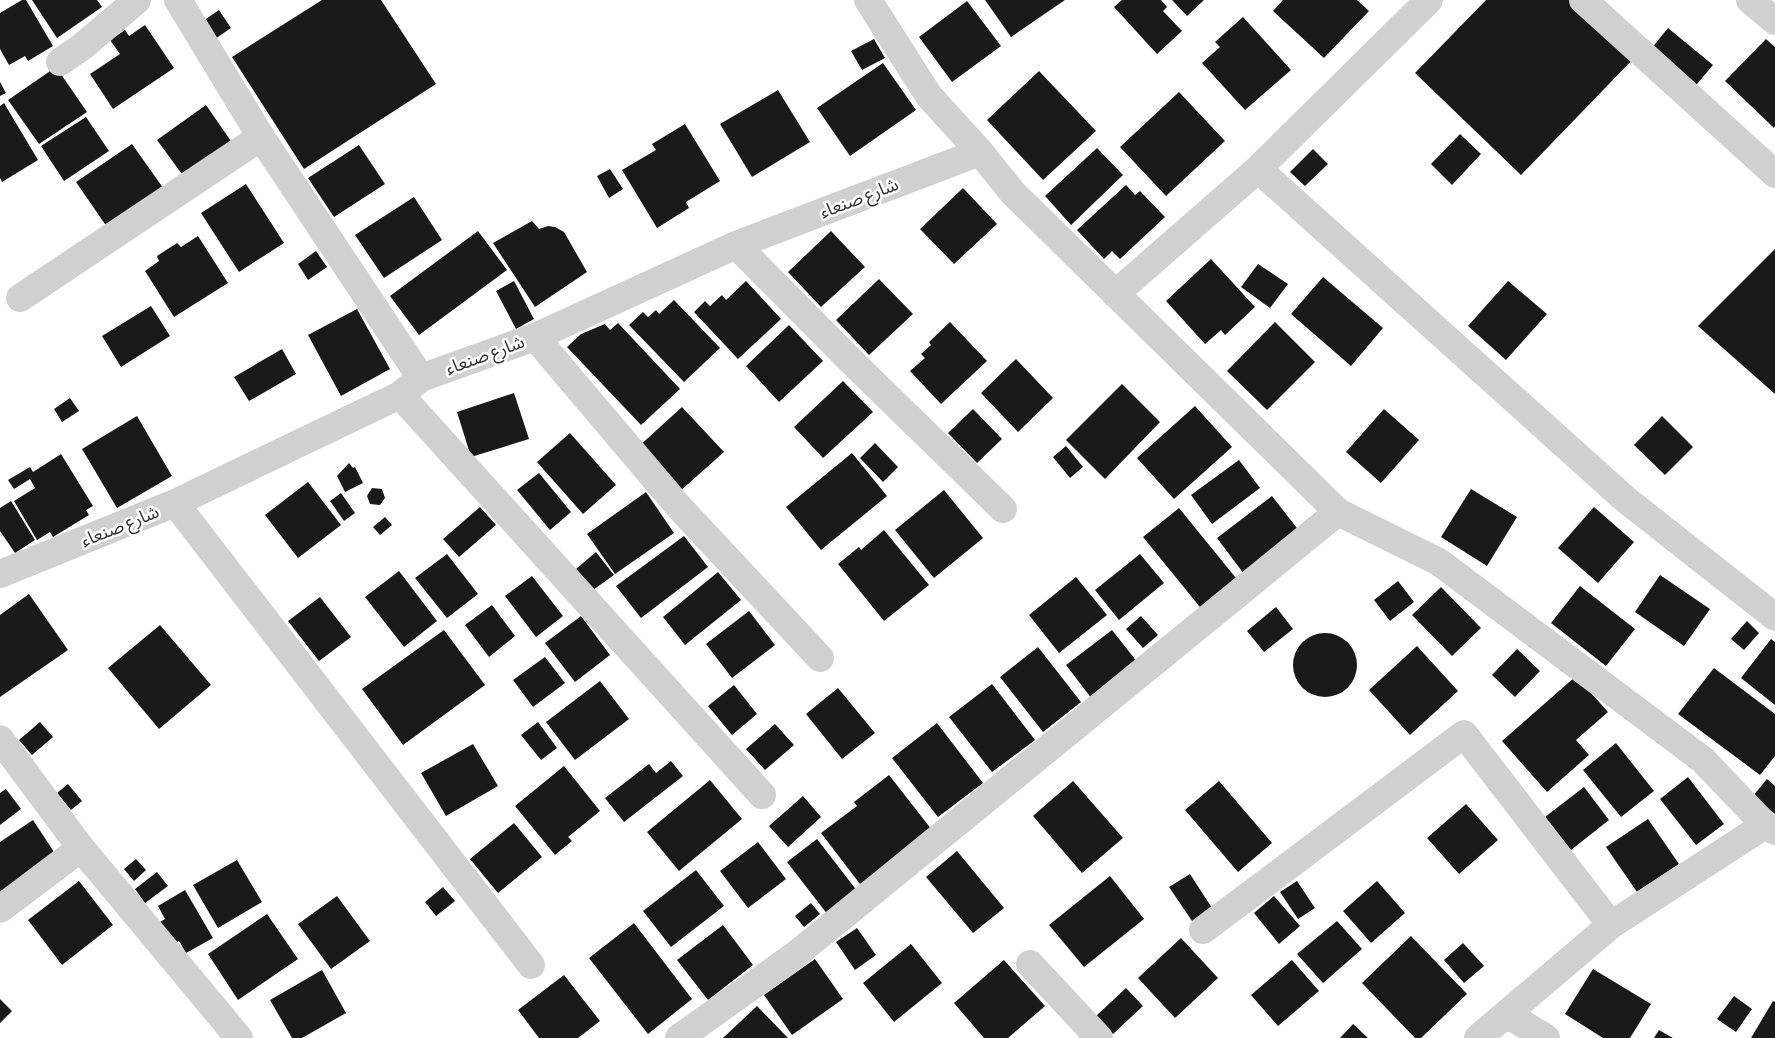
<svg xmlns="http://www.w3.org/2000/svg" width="1775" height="1038" viewBox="0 0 1775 1038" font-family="'Sofia Sans Condensed','Noto Sans Arabic',sans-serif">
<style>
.building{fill:#1a1a1a}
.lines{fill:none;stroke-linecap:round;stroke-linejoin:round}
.minor{stroke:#d0d0d0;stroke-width:28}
.labels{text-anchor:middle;stroke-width:5;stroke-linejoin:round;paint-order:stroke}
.street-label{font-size:18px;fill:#333;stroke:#fff}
</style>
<rect width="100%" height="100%" fill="#fff"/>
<path class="building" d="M22 0H26L53 46 28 61 25 56 9 65 0 49V13Z
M32 0H97L102 7 57 38Z
M322 0H381L436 84 304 169 232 57Z
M985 0H1065L1011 37Z
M1122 0H1161L1167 7 1163 11 1182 31 1157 54 1114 7Z
M1172 0H1204L1187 16Z
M1283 0H1357L1369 11 1324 58 1273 11Z
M1486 0H1575L1635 57 1521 175 1415 73Z
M967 1 1001 46 952 82 919 37Z
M219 10 231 28 215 39 203 21Z
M1243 17 1291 70 1245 110 1202 63 1220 47 1215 42Z
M145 25 174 68 113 109 90 74 120 54 110 40 125 30 129 36Z
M1668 28 1713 65 1692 90 1647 54Z
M874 39 885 58 862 70 851 51Z
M1766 39 1775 47V126L1774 128 1725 81Z
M883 63 916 110 850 156 817 108Z
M56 67 87 112 39 144 8 100Z
M1039 71 1096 131 1043 180 987 120Z
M0 82 6 93 0 96Z
M778 90 810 142 752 177 720 124Z
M1179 92 1225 141 1166 196 1120 147Z
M4 103 38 160 2 182 0 178V106Z
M206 105 235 147 187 181 157 140Z
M86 117 109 151 64 181 41 146Z
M685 124 720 181 686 202 689 208 657 228 622 170 656 150 652 144Z
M1460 134 1481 154 1452 185 1431 164Z
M132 144 166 192 109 230 76 182Z
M359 145 385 184 334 217 308 178Z
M1097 148 1123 175 1071 225 1045 196Z
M1313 149 1328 164 1305 186 1290 172Z
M610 169 623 189 609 198 597 176Z
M246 184 284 243 239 272 201 213Z
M1126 185 1135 195 1140 191 1165 217 1120 259 1112 251 1104 259 1077 230Z
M963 188 997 224 954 264 920 229Z
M414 197 442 240 384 278 355 235Z
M532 221 539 229 548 226 555 227 564 232 587 272 535 307 493 243Z
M478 231 507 270 419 335 390 296Z
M831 231 865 267 821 307 788 272Z
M198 236 228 283 174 317 145 271 159 261 157 256 177 243 181 247Z
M1775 249V394L1698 326Z
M316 251 327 267 308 280 298 264Z
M1211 259 1255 307 1225 335 1221 330 1205 344 1166 301Z
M1258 264 1288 284 1270 308 1241 287Z
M1323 277 1383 328 1351 366 1291 314Z
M879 279 913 314 869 355 836 320Z
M514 281 534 319 516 329 496 291Z
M746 281 781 319 738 359 694 312 705 301 710 306 722 295 726 300Z
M1508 281 1547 314 1506 360 1468 326Z
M674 300 720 348 684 382 629 325 643 312 648 317 656 310 659 314Z
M151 306 170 336 121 367 102 336Z
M357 309 390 369 341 396 308 335Z
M950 322 987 361 941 404 910 371 925 358 921 354 931 345 929 342Z
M1275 322 1315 362 1267 410 1227 371Z
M618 323 680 389 641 425 567 347 581 334 605 324 610 330Z
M789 325 823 361 779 402 746 366Z
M282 349 296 374 249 401 234 377Z
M1016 359 1053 398 1018 432 981 393Z
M843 381 873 412 823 458 794 427Z
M1122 384 1160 422 1105 479 1066 440Z
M514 393 529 439 471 457 457 412Z
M70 398 79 411 62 422 54 409Z
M1195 406 1232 447 1174 499 1137 458Z
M682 407 724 452 678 493 637 448Z
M973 409 1002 439 977 463 948 433Z
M1384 409 1419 440 1381 483 1346 452Z
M137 416 172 476 117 508 82 449Z
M1662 416 1693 447 1665 475 1634 445Z
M570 433 616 485 583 514 537 462Z
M875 443 898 467 883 482 860 458Z
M1066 446 1083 467 1070 478 1053 457Z
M852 453 887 496 821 550 786 507Z
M61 454 93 506 86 510 89 515 53 537 50 532 37 540 14 501 35 488 30 479 14 489 8 480 30 467 33 472Z
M1239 460 1260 488 1212 524 1191 495Z
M349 463 353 468 355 467 363 483 345 492 337 476Z
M539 473 571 512 550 530 517 490Z
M308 482 341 525 298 558 265 515Z
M372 488 382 489 385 498 380 505 370 504 367 496Z
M1471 489 1517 517 1487 566 1441 537Z
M944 490 983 538 934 578 895 530Z
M646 492 674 533 615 574 587 534Z
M341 493 355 513 344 521 330 501Z
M1272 496 1300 532 1244 574 1217 538Z
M11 501 35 540 15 553 0 531V508Z
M480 507 496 525 459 557 443 539Z
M1594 507 1634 542 1598 583 1558 548Z
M1179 508 1240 583 1204 612 1143 537Z
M385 517 392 525 380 535 373 527Z
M884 530 929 585 884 621 838 564 859 547 861 550Z
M684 536 708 567 641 618 616 586Z
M596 552 614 575 593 590 576 569Z
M447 554 478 594 447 618 415 578Z
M1140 554 1164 583 1119 620 1095 590Z
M399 571 437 621 404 647 365 597Z
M718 572 741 600 685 645 663 617Z
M1660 575 1710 609 1684 646 1635 612Z
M532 576 563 616 536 637 505 596Z
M1076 577 1107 615 1059 653 1029 615Z
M1398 581 1414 602 1390 621 1374 600Z
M1580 586 1635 629 1606 666 1551 623Z
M1441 587 1481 628 1452 656 1412 615Z
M29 594 68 650 0 697V615Z
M320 597 351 637 319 661 288 621Z
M492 605 515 636 489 657 465 625Z
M1276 607 1293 629 1264 652 1247 631Z
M749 611 775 645 732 678 706 644Z
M581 616 610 655 575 682 545 643Z
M1141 616 1158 635 1143 648 1126 629Z
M1747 621 1759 633 1744 650 1731 639Z
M160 625 211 685 159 729 108 668Z
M444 630 485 685 403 745 362 689Z
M1112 630 1138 663 1092 699 1066 665Z
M1293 665a32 32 0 1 1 64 0a32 32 0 1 1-64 0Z
M1771 639 1775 642V705L1741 678Z
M1417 646 1458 691 1410 735 1369 690Z
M1038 647 1081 702 1043 732 1000 677Z
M1517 649 1540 671 1515 697 1492 675Z
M545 657 565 683 533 707 513 680Z
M1714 668 1775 714V756L1760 775 1678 714Z
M1576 676 1608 712 1576 740 1589 755 1547 792 1502 741Z
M600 681 629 719 575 760 546 722Z
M992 684 1035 740 992 772 949 717Z
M734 685 757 714 732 735 708 706Z
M838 688 875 733 842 759 806 714Z
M40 722 53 737 32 755 19 740Z
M538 722 557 748 541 760 521 735Z
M937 723 983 783 938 817 892 758Z
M775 724 794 745 765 770 746 749Z
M1616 743 1654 791 1621 817 1583 770Z
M473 744 498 786 446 816 421 773Z
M671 761 683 776 624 822 605 798 649 764 656 773Z
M564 766 600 811 568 837 572 841 555 855 515 806Z
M889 775 932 830 860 884 821 833 857 806 854 802Z
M1688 777 1724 824 1696 845 1660 799Z
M1767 779 1775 786V814L1753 796Z
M710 780 742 819 679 871 647 832Z
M1073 781 1123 838 1082 873 1033 816Z
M1219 781 1272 843 1238 872 1185 810Z
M68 784 82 801 71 810 57 793Z
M1584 787 1609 820 1571 850 1545 817Z
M6 789 21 809 0 825V793Z
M803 796 821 817 788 847 769 826Z
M1466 804 1498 840 1459 874 1427 838Z
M1648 819 1679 864 1637 892 1606 847Z
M33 820 56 855 0 892V842Z
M514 823 542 857 498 893 470 859Z
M817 839 858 892 828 915 787 862Z
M758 842 786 879 748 908 720 871Z
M957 851 1004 908 973 933 926 877Z
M136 859 146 870 134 881 124 869Z
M237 860 262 902 218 928 193 885Z
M696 870 724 906 671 947 643 911Z
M157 872 168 886 145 903 135 889Z
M1190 874 1212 908 1192 921 1169 887Z
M1110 876 1144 919 1084 967 1049 925Z
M79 881 113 925 62 965 28 920Z
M1297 881 1315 908 1298 919 1280 892Z
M1377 881 1405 913 1371 943 1343 911Z
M443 887 455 901 436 916 425 902Z
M185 890 213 938 186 953 179 941 173 945 160 922 165 919 158 906Z
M337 896 370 941 331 969 298 924Z
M1274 896 1300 926 1279 944 1254 913Z
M811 903 820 914 804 927 795 916Z
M267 914 298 959 238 1000 208 954Z
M1337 921 1362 949 1323 983 1297 954Z
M634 923 692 999 648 1034 589 958Z
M723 925 753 965 708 1000 677 960Z
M857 928 876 955 855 970 836 942Z
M1411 936 1467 994 1421 1038H1415L1362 983Z
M1181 938 1218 978 1175 1018 1138 978Z
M1463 943 1484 966 1464 983 1444 960Z
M911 944 942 983 894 1022 863 983Z
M815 959 843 999 792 1035 764 995Z
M1004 960 1045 1006 1008 1038H984L954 1003Z
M1292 960 1319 991 1278 1026 1251 995Z
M1593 969 1651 1004 1630 1038H1603L1565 1014Z
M322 970 346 1013 302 1038H292L270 1000Z
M564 975 600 1021 578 1038H539L518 1010Z
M1126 988 1143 1006 1113 1034 1096 1016Z
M1734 996 1752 1009 1736 1032 1717 1019Z
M0 999 12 1011 0 1023Z
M1773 1001 1775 1002V1038H1751Z
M757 1006 788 1038H723Z
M1353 1024 1368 1038H1340Z
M1659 1030 1673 1038H1654Z"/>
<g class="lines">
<path class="minor" d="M178 0 261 137 421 378
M868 0 929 96 980 152 1013 193 1338 512 1439 562 1703 760 1765 825 1775 831
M1583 0 1775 174
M1750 0 1775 21
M60 62 83 46 137 0
M1258 169 1625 499 1775 617
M736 245 849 359 1003 509
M1115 294 1258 169 1429 0
M20 298 261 137
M535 337 679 507 820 658
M400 395 762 795
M175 503 531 965
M0 574 175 503 400 395 421 378 535 337 736 245 980 152
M0 739 81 848 239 1038
M0 909 81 848
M1203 930 1464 734 1611 925
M1030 964 1099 1038
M1507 1014 1546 1038
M679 1038 794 956 1338 512
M1478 1038 1611 925 1765 825"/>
</g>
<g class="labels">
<g class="street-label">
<text transform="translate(859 198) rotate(-21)" y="6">شارع صنعاء</text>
<text transform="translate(485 355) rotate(-20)" y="6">شارع صنعاء</text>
<text transform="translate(120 526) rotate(-22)" y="6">شارع صنعاء</text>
</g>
</g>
</svg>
